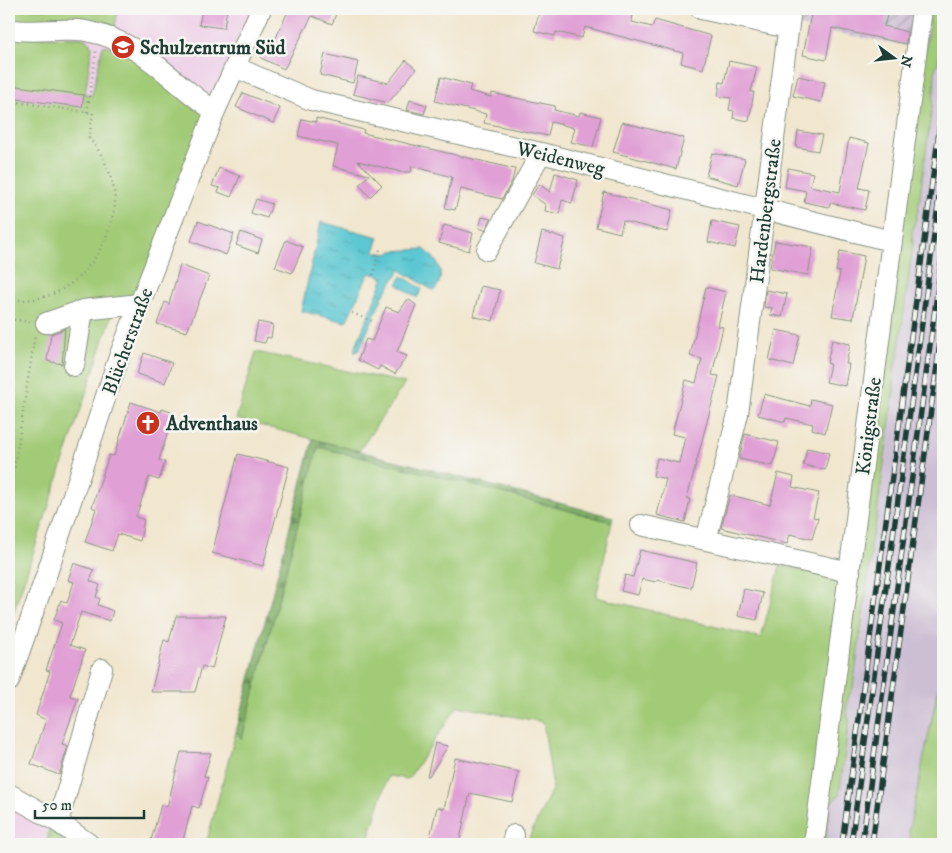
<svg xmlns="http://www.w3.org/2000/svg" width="952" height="853" viewBox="0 0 952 853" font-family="'IM FELL DW Pica',serif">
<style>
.built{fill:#eed0e7}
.industrial{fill:url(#industrial-furrows)}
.railway{fill:#ccbed3}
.grass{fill:#a2cb77;stroke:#608456}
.forest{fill:url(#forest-firs);stroke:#50764e}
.garden{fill:url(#garden-furrows);stroke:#608456}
.water{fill:url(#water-ripples);stroke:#3d8283}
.building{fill:#e09fd5}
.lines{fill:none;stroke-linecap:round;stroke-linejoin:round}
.minor-casing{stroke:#889281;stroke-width:22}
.path{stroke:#889281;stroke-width:2.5;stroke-dasharray:1 4;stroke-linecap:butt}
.minor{stroke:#fff;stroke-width:20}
.rail-casing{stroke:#1f3d34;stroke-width:5.5}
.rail{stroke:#f6f6f2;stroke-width:4;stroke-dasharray:11;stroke-linecap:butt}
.labels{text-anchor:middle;stroke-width:5;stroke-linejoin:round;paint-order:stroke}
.poi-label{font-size:20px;font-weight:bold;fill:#1f3d34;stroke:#f6f6f2;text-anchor:start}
.street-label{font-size:20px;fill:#1f3d34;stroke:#f6f6f2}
</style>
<defs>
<pattern id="industrial-furrows" width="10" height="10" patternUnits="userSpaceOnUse" patternTransform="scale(1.25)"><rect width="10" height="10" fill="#ccbed3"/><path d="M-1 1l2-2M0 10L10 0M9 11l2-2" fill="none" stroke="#a59cac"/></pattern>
<pattern id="forest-firs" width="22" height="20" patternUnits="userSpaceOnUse" patternTransform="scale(1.25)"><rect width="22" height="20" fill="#81af68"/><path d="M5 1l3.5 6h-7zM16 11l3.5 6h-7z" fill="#699056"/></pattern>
<pattern id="garden-furrows" width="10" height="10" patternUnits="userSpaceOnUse" patternTransform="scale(1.25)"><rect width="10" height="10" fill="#a2cb77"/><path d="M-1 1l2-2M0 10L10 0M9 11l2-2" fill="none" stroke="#83a662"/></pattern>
<pattern id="water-ripples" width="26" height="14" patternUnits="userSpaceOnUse" patternTransform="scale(1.25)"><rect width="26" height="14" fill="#5bc7d2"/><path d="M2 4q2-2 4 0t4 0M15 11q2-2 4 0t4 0" fill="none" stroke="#4ba3ab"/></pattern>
</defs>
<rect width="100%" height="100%" fill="#f6f6f2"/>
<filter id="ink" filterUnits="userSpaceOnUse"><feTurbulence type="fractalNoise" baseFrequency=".02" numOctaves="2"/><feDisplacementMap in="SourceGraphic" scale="10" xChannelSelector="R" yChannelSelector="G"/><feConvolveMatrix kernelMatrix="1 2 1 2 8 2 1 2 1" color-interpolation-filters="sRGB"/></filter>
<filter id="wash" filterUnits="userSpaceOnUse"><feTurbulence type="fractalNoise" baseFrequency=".0096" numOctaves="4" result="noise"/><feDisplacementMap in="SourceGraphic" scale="20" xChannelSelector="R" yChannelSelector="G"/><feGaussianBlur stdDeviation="1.12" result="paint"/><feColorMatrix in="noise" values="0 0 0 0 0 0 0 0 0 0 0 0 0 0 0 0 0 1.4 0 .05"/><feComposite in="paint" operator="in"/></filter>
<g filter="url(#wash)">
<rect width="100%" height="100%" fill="#f1e6ce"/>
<path class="built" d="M9 9H255L208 110 9 84Z
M9 801 51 826 47 833V844H9Z"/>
<path class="industrial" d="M800 9H931L926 49 798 26Z"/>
<path class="railway" d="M943 26V665L909 830 912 844H825L830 804 839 795 849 721 846 709 847 698 853 688 871 555 870 544 876 521 894 391V368L898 357 913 244 912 232 918 210 934 92 935 69 939 59Z"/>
<path class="grass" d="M9 9H118L114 33 9 22Z
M931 9H943V26L939 59 935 69 934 92 918 210 912 232 913 244 898 357 894 368V391L876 521 870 544 871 555 853 688C846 700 845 707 849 721L839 795 830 804 825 844H526L553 787 543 722 458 706 408 779 388 776 369 837 394 844H206L236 732 242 738 318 447 434 475 612 522 596 597 761 638 780 566 856 581Z
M9 36 83 38 89 41 92 48 85 94 92 95 103 45 131 52 208 110 134 300 113 312 9 626Z
M256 352 405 383 359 451 236 419Z
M943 665V834L941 844H912L909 830Z"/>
<path class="forest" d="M313 439 613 517 612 522 434 475 318 447 242 739 236 732Z"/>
<path class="garden" d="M49 828 70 844H47Z"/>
<path class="water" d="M321 222 379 237 374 252 388 254 392 251 424 249C439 261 447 275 434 291L400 270 383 296 359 350 355 353V348L383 280 381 276 369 273 346 322 301 311Z
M402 276 422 289 417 298 397 284Z"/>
<g id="blocks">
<path class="building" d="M202 9H227L224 28 199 25Z
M289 9H338L332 24 312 16 284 69 261 58 271 39 275 40Z
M540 9H607L633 14 632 22 652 27 655 20 711 36 703 69 681 63 683 53 585 27 582 38 556 32 555 36 534 31Z
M812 9H889L884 26 907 32 906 44 832 28 826 60 803 55Z
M325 54 358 62 353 83 320 75Z
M406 60 416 69 388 103 353 94 358 76 388 83Z
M729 61 757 67 751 92H754L749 121 733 118 734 111 729 110 731 98 718 96 720 82 724 83Z
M798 76 825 82 821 102 793 96Z
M441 77 471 85 469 91 491 97 492 93 555 106 554 110 579 116 580 112 601 117 593 147 571 142 575 128 551 122 548 136 484 123 486 114 435 101Z
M9 85 84 95 82 107 9 98Z
M243 93 280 108 273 123 236 107Z
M410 100 427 105 424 114 407 110Z
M316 118 364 130 363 133 515 169 512 181 502 199 461 189 455 210 445 208 452 177 412 166 411 172H401L358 161 382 185 370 197 359 185 369 175 333 166 338 145 298 136 302 119 316 122Z
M622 122 684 138 676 169 613 152Z
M798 131 822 135 818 151 796 147Z
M849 138 869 143 859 188 869 190 865 210 830 203 829 207 804 202 806 191 785 187 788 168 813 173 810 186 840 192Z
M712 153 745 159 738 185 706 176Z
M219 168 240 176 231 197 218 192 220 188 212 186Z
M555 173 578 180 572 203 562 200 559 214 545 211 546 205 532 195 539 184 550 192Z
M604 192 672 210 667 232 623 221 620 233 596 227Z
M256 199 272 204 267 218 251 213Z
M482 217 491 219 485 230 479 228Z
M198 221 234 234 226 255 191 241Z
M712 221 740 227 735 248 708 242Z
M444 225 473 233 469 251 439 243Z
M241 232 262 240 258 253 236 245Z
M542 232 565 238 557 269 534 263Z
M286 240 303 247 292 273 275 267Z
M775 241 813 247 808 275 770 268Z
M840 251 864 256 853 319 832 316 840 272 836 271Z
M180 265 209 276 187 332 157 324 165 302 169 304Z
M481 286 500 290 493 321 473 316Z
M706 287 726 292 718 326 723 327 712 375 719 376 687 498 690 499 685 522 657 515 666 479 653 476 657 458 679 463 685 437 672 434 686 380 696 383 702 359 690 356Z
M766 290 787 294 782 317 770 315 772 308 764 307Z
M408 299 416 305 397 352 407 356 395 374 380 366 378 370 358 360 366 339 372 341 386 307 399 312Z
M258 322 273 325 271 338 267 337 265 343 254 341Z
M65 329 62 364 47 361 51 334Z
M776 330 800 335 793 366 769 360Z
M832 340 850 344 846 364H849L845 386 826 382 830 364 827 363Z
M144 353 172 363 165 383 137 374Z
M764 394 810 406 811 399 832 404 825 433 812 429 813 424 786 418 785 422 758 415Z
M131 402 161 412 162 409 174 413 159 460 165 462 159 480 149 477 136 517 144 520 140 541 118 534 112 551 85 542 96 509 92 507 109 455 114 456Z
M745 434 779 442 773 466 739 459Z
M807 448 829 453 825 470 803 465Z
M238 454 289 467 263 566 212 553Z
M778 473 794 477 792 487 819 493 813 517 818 518 812 539 790 534 787 544 721 528 730 495 770 505Z
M640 550 697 563 691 588 657 580 656 582 642 579 638 595 621 591 625 575 633 577Z
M74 563 94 570 90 581 100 585 96 597 100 599 98 605 113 611 110 621 81 612 70 645 85 650 70 696 78 698 62 744 68 746 59 775 31 764 46 720 36 715 50 671 46 670 62 623 54 620 61 600 67 603 74 582 68 580Z
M744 589 763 593 757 620 738 616Z
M176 616H226L212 669 202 666 195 692H151L164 640 169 642Z
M435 743 448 746 429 776H427Z
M181 752 211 753 204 776 208 777 199 808 192 806 182 844H150L161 805 167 807Z
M455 758 519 772 512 802 470 793 459 844 429 841 437 807 444 809Z"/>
</g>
</g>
<g filter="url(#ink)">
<use href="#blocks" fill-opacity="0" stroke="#889281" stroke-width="1"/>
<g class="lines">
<g class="minor-casing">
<path id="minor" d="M701 9 788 28
M791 9 738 414 706 540 850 572
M9 29C34 34 61 27 86 31 145 42 168 81 215 111
M235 67 311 100 541 153 891 241
M487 250 541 153
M46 323 83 310 140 304
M74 366 83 310
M641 525 706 540
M9 681 47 573 119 357 215 111 261 9
M9 794 58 822 89 844
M58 822 102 669
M512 844 514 835
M814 844 922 9"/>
</g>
<path class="path" d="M9 101 93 113 89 138C104 155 114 178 115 201 115 211 111 222 108 231 93 274 56 306 9 299
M87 112 96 51
M373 275 380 249
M352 313 374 322
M9 319 30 322
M9 502 35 335"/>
<use href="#minor" class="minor"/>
<g class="rail-casing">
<path id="rail" d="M842 844 943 102
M851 844 943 169
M862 844 943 250
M872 844 943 321"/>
</g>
<use href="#rail" class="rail"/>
</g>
</g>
<defs>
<g id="school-disc" transform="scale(1.25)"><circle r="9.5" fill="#c8321e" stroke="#f6f6f2"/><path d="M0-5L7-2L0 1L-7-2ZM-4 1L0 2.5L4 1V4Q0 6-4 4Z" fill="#fff"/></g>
<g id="church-disc" transform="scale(1.25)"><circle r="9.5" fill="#c8321e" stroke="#f6f6f2"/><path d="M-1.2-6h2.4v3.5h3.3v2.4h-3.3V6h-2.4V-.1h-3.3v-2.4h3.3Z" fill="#fff"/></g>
</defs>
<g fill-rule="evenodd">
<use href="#school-disc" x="123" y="47"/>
<use href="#church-disc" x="148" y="423"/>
</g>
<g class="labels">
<g class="poi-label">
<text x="140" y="54">Schulzentrum Süd</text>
<text x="166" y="430">Adventhaus</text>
</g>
<g class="street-label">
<text transform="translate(561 158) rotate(14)" y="7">Weidenweg</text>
<text transform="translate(765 211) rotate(-83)" y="7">Hardenbergstraße</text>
<text transform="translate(127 341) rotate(-70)" y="7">Blücherstraße</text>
<text transform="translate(868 426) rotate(-83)" y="7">Königstraße</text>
</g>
</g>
<rect width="952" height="853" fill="none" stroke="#f6f6f2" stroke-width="30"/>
<g transform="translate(894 58) rotate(105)" stroke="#f6f6f2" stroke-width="4" paint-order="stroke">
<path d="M0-4L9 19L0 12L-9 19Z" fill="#1f3d34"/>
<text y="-8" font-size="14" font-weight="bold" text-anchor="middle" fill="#1f3d34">N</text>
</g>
<path d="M35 810v8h109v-8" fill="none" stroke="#1f3d34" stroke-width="2.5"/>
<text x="42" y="810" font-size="15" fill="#1f3d34" stroke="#f6f6f2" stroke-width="4" paint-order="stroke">50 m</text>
</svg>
